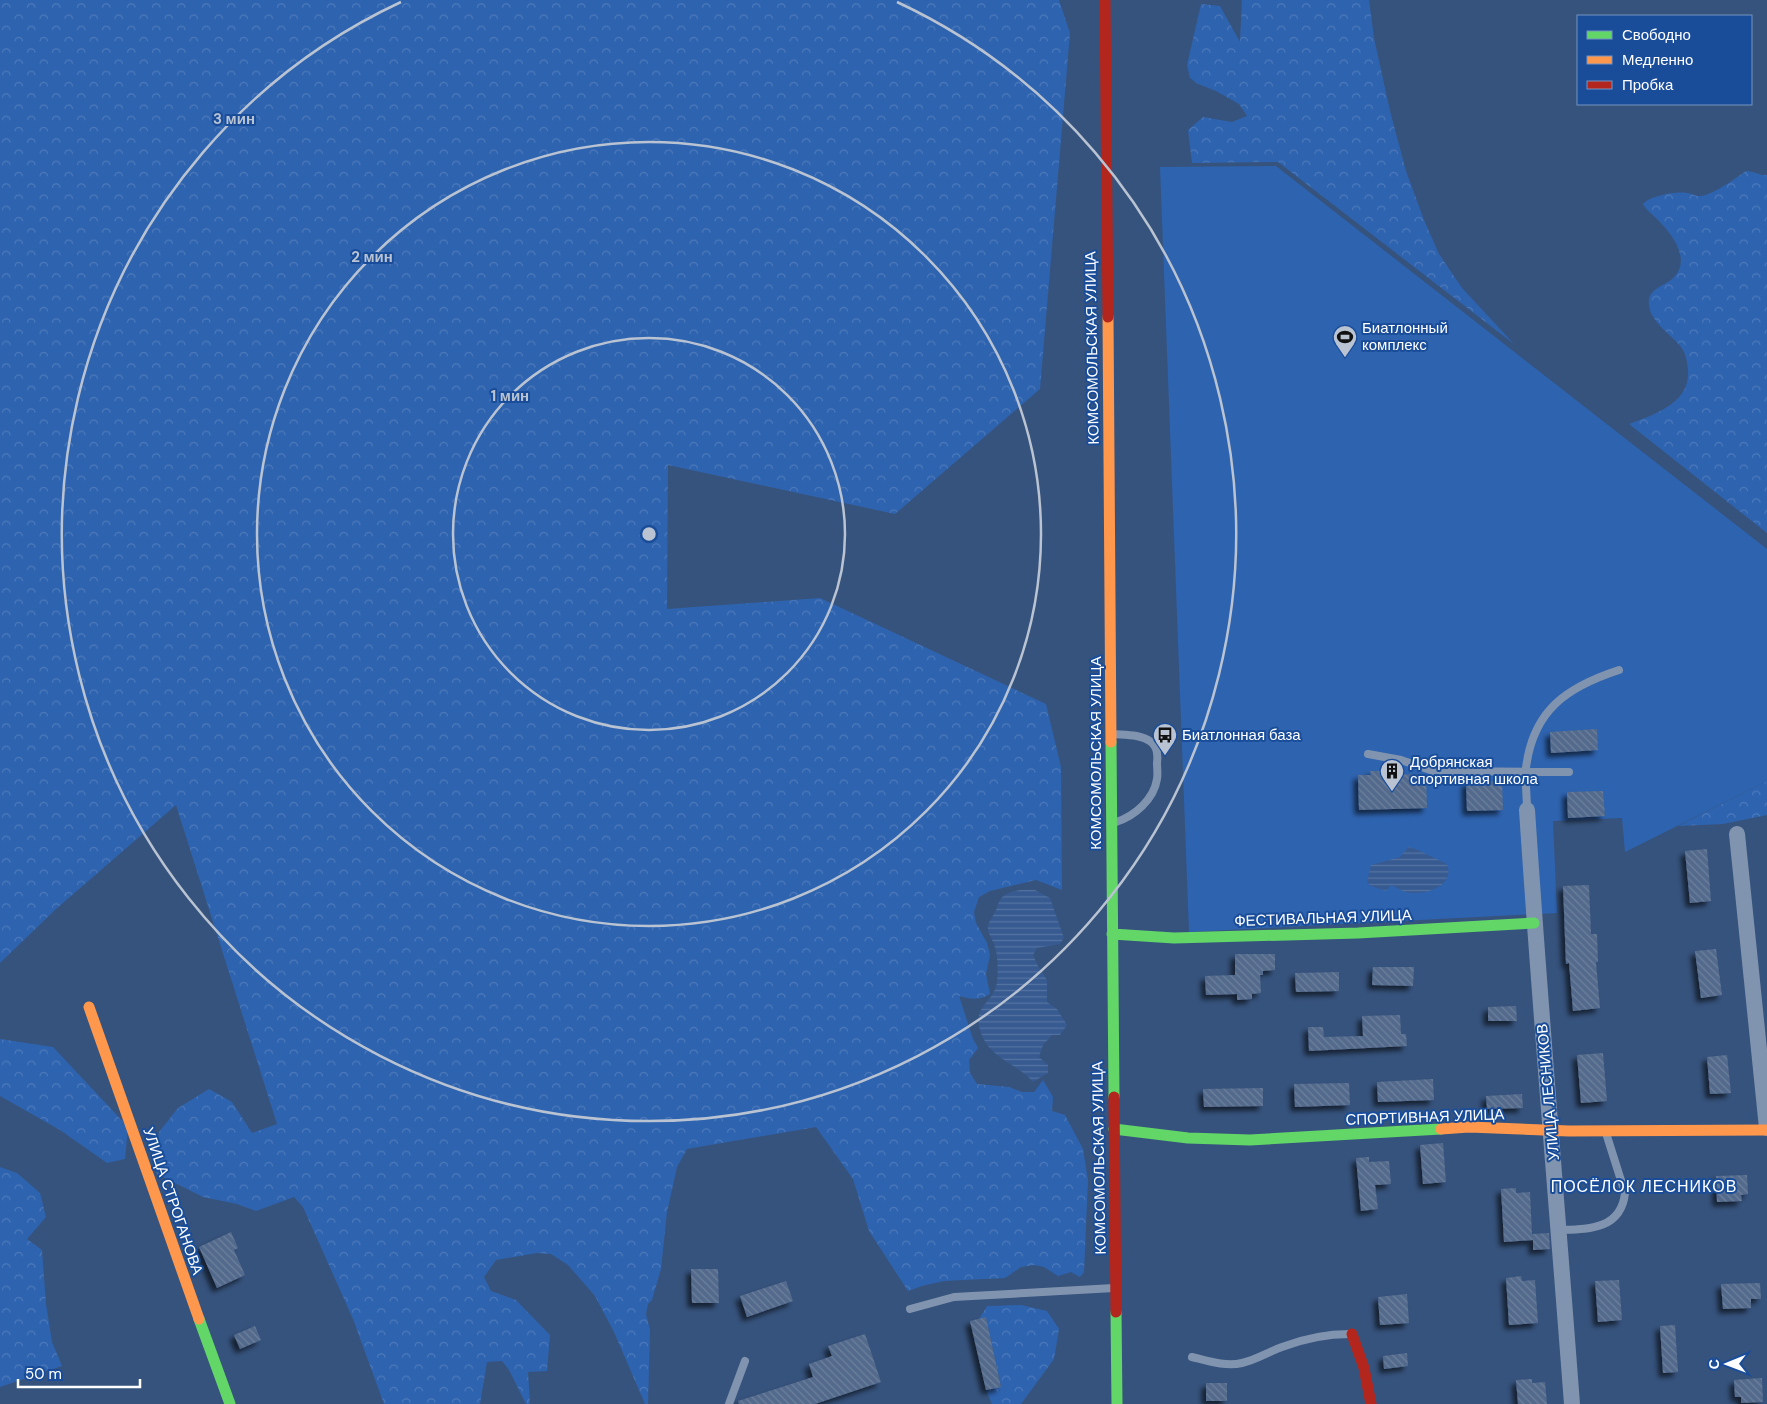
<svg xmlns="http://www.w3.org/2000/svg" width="1767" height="1404" viewBox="0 0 1767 1404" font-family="'DM Sans',sans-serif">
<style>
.forest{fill:url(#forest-crowns)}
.park{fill:#2e63af}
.water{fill:url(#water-rules)}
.building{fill:url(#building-back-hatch);filter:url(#shadow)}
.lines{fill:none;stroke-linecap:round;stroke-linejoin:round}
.lane{stroke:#8194af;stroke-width:8}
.street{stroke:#8194af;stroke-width:16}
.fast{stroke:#63d668;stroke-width:11}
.slow{stroke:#ff974d;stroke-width:11}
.jam{stroke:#b3261e;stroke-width:11}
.ring{fill:none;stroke:#b9c3d2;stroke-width:2.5}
.labels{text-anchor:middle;stroke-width:4;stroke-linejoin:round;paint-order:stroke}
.poi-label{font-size:15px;fill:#fff;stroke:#194d9a;text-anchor:start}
.street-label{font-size:15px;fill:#fff;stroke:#194d9a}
.neighbourhood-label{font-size:16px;letter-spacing:1px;fill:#fff;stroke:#194d9a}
.centre{fill:#b9c3d2;stroke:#194d9a;stroke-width:2.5}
.ring-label{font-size:15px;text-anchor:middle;font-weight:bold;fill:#b9c3d2;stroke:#194d9a;stroke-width:4;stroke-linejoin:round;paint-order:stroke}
</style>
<defs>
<pattern id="forest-crowns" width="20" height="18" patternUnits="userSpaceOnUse" patternTransform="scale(1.25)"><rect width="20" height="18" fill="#2e63af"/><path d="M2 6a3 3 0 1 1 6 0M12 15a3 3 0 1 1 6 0" fill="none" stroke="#4d7abb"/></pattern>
<pattern id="water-rules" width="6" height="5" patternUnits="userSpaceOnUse" patternTransform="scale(1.25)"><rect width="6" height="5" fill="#375a91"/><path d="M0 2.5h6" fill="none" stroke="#5573a2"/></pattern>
<pattern id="building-back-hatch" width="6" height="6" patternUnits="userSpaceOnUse" patternTransform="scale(1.25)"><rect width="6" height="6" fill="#536a8c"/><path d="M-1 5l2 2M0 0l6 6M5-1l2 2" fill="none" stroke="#6d809d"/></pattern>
<filter id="shadow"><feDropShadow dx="-4.5" dy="4.5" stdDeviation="2.5" flood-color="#0009"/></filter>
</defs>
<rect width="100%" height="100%" fill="#36537d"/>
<path class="forest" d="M0 0H1059L1070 33 1040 389 895 514 668 465 667 609 820 598 1046 704 1061 767 1062 890 1036 880 990 891 979 897 974 912 976 923 987 943 990 955 986 974 990 994C978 1001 971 999 959 996L973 1039 978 1048 969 1060 970 1073 977 1084 1009 1087 1022 1092H1034L1043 1080 1053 1097 1052 1111 1065 1115 1083 1149 1088 1180 1084 1272 1080 1277 1071 1272 1058 1276 1044 1267 1034 1265 1021 1267 1005 1278 944 1281 922 1286 908 1291 869 1231 853 1179 816 1127 687 1149 677 1167 667 1212 661 1269 652 1300 648 1304 646 1314 650 1330 648 1404H645L614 1332 595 1296 568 1265 551 1254 537 1253 496 1260 484 1277 491 1291 516 1300 550 1335 547 1371 528 1372 530 1404H526L509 1370 502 1361 487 1362 480 1404H384L353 1319 303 1207 294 1197 256 1211 237 1204 203 1197 157 1174 155 1160 159 1132 178 1108 209 1089 232 1102 252 1133 277 1124 176 805 56 909 0 963Z
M1242 0H1369L1374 38 1390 111 1406 171 1424 220 1439 254 1462 288 1514 344 1278 162 1192 163 1188 130 1203 117 1232 122 1247 116 1239 104 1216 91 1198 84 1190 78 1187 65 1201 4 1220 6 1240 42Z
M1746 171C1754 171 1760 176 1767 175V533L1629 424C1655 414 1691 403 1688 369 1687 361 1686 354 1681 347 1671 334 1651 323 1649 305 1646 284 1674 288 1680 267 1685 249 1667 229 1656 218 1651 213 1646 210 1643 204 1650 196 1676 191 1687 193 1694 194 1697 198 1705 195 1720 190 1733 180 1746 171Z
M1767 781V815L1723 824 1678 826Z
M0 1039 53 1047 128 1127 125 1159 107 1163 60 1130 0 1096Z
M0 1167 17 1173 40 1193 46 1217 27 1239 42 1250 46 1304 52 1342 62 1366 0 1387Z
M1021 1305 1047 1311 1059 1329 1054 1359 1021 1404H992L986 1390 1001 1386 986 1318 979 1319 987 1306Z"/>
<path class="park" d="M1276 166 1767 549V781L1625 852 1622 818 1553 821 1557 913 1189 932 1160 167Z"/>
<path class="water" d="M1408 847 1416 849 1447 864C1456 887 1423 896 1406 892 1401 891 1396 887 1391 885L1386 891 1371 886 1367 882 1371 865 1400 857Z
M1021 890H1035L1050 898 1064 938 1060 944 1037 948 1033 955 1038 966 1047 980V1002L1057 1009 1067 1025 1060 1035H1052L1043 1045 1039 1057 1048 1065V1073L1033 1082C1017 1063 990 1059 981 1033 971 1005 994 1004 997 982 998 971 998 958 995 947 993 940 987 933 988 926 989 921 993 916 995 912 997 909 997 905 999 902 1003 893 1013 891 1021 890Z"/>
<path class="building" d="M1597 729 1598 750 1551 753 1550 732Z
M1370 771H1389V775L1426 774 1427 808 1359 810 1358 775H1371Z
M1502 781 1503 810 1467 811 1466 782Z
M1603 791 1605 816 1568 818 1567 792Z
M1707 849 1711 901 1690 903 1685 851Z
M1589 885 1591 934H1597L1598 962H1596L1600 1008 1573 1011 1569 963 1566 964 1563 886Z
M1716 949 1722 995 1701 998 1695 951Z
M1235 954H1275V970L1263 971V975H1260L1261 993 1252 994V999L1237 1000V994L1206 995 1205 976 1235 975Z
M1373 967H1414L1413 986 1372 985Z
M1339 972V991L1296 992 1295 973Z
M1516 1006 1517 1021H1488V1007Z
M1400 1015 1401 1034H1406L1407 1046 1309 1051 1308 1027H1323L1324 1037 1363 1036 1362 1016Z
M1603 1053 1607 1101 1581 1103 1577 1055Z
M1727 1055 1731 1093 1710 1094 1707 1057Z
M1433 1079 1434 1100 1378 1102 1377 1082Z
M1349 1083 1350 1105 1295 1107 1294 1084Z
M1263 1088V1106L1204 1107 1203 1089Z
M1522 1094 1523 1108 1487 1109 1486 1096Z
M1443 1143 1446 1182 1423 1184 1420 1145Z
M1369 1157V1162L1389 1161 1391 1184 1375 1185 1378 1209 1361 1211 1356 1158Z
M1747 1175 1748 1194 1741 1195 1742 1201 1717 1202 1716 1176Z
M1516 1188V1193L1530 1192 1532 1234 1549 1233 1550 1249 1533 1250V1237V1240L1504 1242 1501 1189Z
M231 1232 238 1248 234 1250 245 1275 217 1288 199 1247Z
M691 1269H718L719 1303H692Z
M1521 1276 1522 1281 1535 1280 1538 1323 1509 1325 1506 1278Z
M1619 1280 1622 1320 1598 1322 1595 1281Z
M786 1281 793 1301 747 1317 740 1296Z
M1760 1283 1761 1299H1751V1308L1723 1309 1721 1284Z
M1407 1294 1409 1323 1380 1325 1378 1297Z
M986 1317 1001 1387 986 1390 970 1321Z
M1675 1325 1678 1372 1663 1373 1660 1326Z
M255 1326 261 1340 240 1349 234 1335Z
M865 1334 881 1382 815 1404H739L738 1401 813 1377 809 1364 832 1356 828 1346Z
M1407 1353 1408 1366 1384 1369 1383 1356Z
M1762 1378 1763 1402 1741 1403V1397H1735L1734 1380Z
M1532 1379V1383L1545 1382 1547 1404H1518L1516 1380Z
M1206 1383H1227V1401H1206Z"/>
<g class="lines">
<path class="lane" d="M1113 734C1125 735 1141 734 1151 742 1158 747 1158 755 1157 763 1157 768 1158 774 1157 779 1154 799 1135 816 1116 822
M1368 754 1401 760 1433 771 1569 772
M1527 810C1527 797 1525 782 1526 768 1533 710 1567 687 1619 670
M1559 1230C1588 1229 1621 1230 1625 1193L1606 1133
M910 1309 954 1297 1114 1288
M1192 1357C1208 1361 1226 1367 1242 1363 1256 1360 1268 1352 1282 1347 1303 1339 1327 1334 1350 1334
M729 1404 745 1361"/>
<path class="street" d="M1527 810C1540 1008 1557 1206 1572 1404
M1737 834 1767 1128"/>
<path class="fast" d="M1111 742 1114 1097
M1112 934 1174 938 1358 933 1534 923
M1114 1129 1188 1138 1250 1140 1441 1129
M1116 1312 1117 1404
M199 1319 230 1404"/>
<path class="slow" d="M1108 317 1111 742
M89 1007 199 1319
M1441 1129 1469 1127 1569 1131 1767 1130"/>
<path class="jam" d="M1105 0 1108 317
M1114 1097 1116 1312
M1352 1334 1364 1368 1371 1404"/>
</g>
<g class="ring">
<circle cx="649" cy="534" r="196"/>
<circle cx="649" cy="534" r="392"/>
<path d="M897 2A587 587 0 1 1 401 2"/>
</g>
<defs>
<g id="stadium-pin" transform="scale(1.25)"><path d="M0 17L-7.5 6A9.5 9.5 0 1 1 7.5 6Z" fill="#b9c3d2" stroke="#194d9a"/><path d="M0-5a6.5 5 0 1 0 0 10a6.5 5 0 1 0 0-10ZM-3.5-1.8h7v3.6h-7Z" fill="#111"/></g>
<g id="bus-pin" transform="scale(1.25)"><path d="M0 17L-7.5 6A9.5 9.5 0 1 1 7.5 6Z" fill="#b9c3d2" stroke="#194d9a"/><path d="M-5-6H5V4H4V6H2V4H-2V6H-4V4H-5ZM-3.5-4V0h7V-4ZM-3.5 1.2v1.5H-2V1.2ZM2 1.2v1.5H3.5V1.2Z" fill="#111"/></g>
<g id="building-pin" transform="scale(1.25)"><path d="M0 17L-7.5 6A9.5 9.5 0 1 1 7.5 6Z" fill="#b9c3d2" stroke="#194d9a"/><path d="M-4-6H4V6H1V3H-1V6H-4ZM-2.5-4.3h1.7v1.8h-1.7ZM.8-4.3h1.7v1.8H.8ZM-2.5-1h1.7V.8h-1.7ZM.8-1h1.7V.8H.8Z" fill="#111"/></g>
</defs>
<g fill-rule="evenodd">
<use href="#stadium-pin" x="1345" y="337"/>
<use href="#bus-pin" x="1165" y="735"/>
<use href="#building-pin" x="1392" y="771"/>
</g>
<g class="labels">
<g class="poi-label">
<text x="1362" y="333">Биатлонный<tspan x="1362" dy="17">комплекс</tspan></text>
<text x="1182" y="740">Биатлонная база</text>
<text x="1410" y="767">Добрянская<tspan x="1410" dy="17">спортивная школа</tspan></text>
</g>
<g class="street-label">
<text transform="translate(1092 348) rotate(-91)" y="5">КОМСОМОЛЬСКАЯ УЛИЦА</text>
<text transform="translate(1096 753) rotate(-90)" y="5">КОМСОМОЛЬСКАЯ УЛИЦА</text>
<text transform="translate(1323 918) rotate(-2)" y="5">ФЕСТИВАЛЬНАЯ УЛИЦА</text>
<text transform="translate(1548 1092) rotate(-95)" y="5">УЛИЦА ЛЕСНИКОВ</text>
<text transform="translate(1425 1117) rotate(-2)" y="5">СПОРТИВНАЯ УЛИЦА</text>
<text transform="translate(1099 1158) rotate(-91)" y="5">КОМСОМОЛЬСКАЯ УЛИЦА</text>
<text transform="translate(173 1201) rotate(71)" y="5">УЛИЦА СТРОГАНОВА</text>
</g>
<g class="neighbourhood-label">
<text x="1644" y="1192">ПОСЁЛОК ЛЕСНИКОВ</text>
</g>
</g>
<circle cx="649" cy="534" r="8" class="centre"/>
<g class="ring-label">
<text x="234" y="124">3 мин</text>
<text x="372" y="262">2 мин</text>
<text x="510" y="401">1 мин</text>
</g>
<rect x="1577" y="15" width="175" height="90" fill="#194d9a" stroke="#7594c2"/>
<rect x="1587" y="31" width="25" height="8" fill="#63d668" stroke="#7594c2"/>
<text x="1622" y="40" font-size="15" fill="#ffffff">Свободно</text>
<rect x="1587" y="56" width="25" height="8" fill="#ff974d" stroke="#7594c2"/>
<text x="1622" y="65" font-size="15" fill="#ffffff">Медленно</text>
<rect x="1587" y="81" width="25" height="8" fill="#b3261e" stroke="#7594c2"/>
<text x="1622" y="90" font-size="15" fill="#ffffff">Пробка</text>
<g transform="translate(1727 1364) rotate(269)" stroke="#194d9a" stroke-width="4" paint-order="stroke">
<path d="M0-4L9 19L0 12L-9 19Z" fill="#ffffff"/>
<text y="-8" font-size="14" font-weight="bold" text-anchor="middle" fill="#ffffff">С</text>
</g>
<path d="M18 1379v8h122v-8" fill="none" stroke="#ffffff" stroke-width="2.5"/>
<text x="25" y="1379" font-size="15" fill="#ffffff" stroke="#194d9a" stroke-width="4" paint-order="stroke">50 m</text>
</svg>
